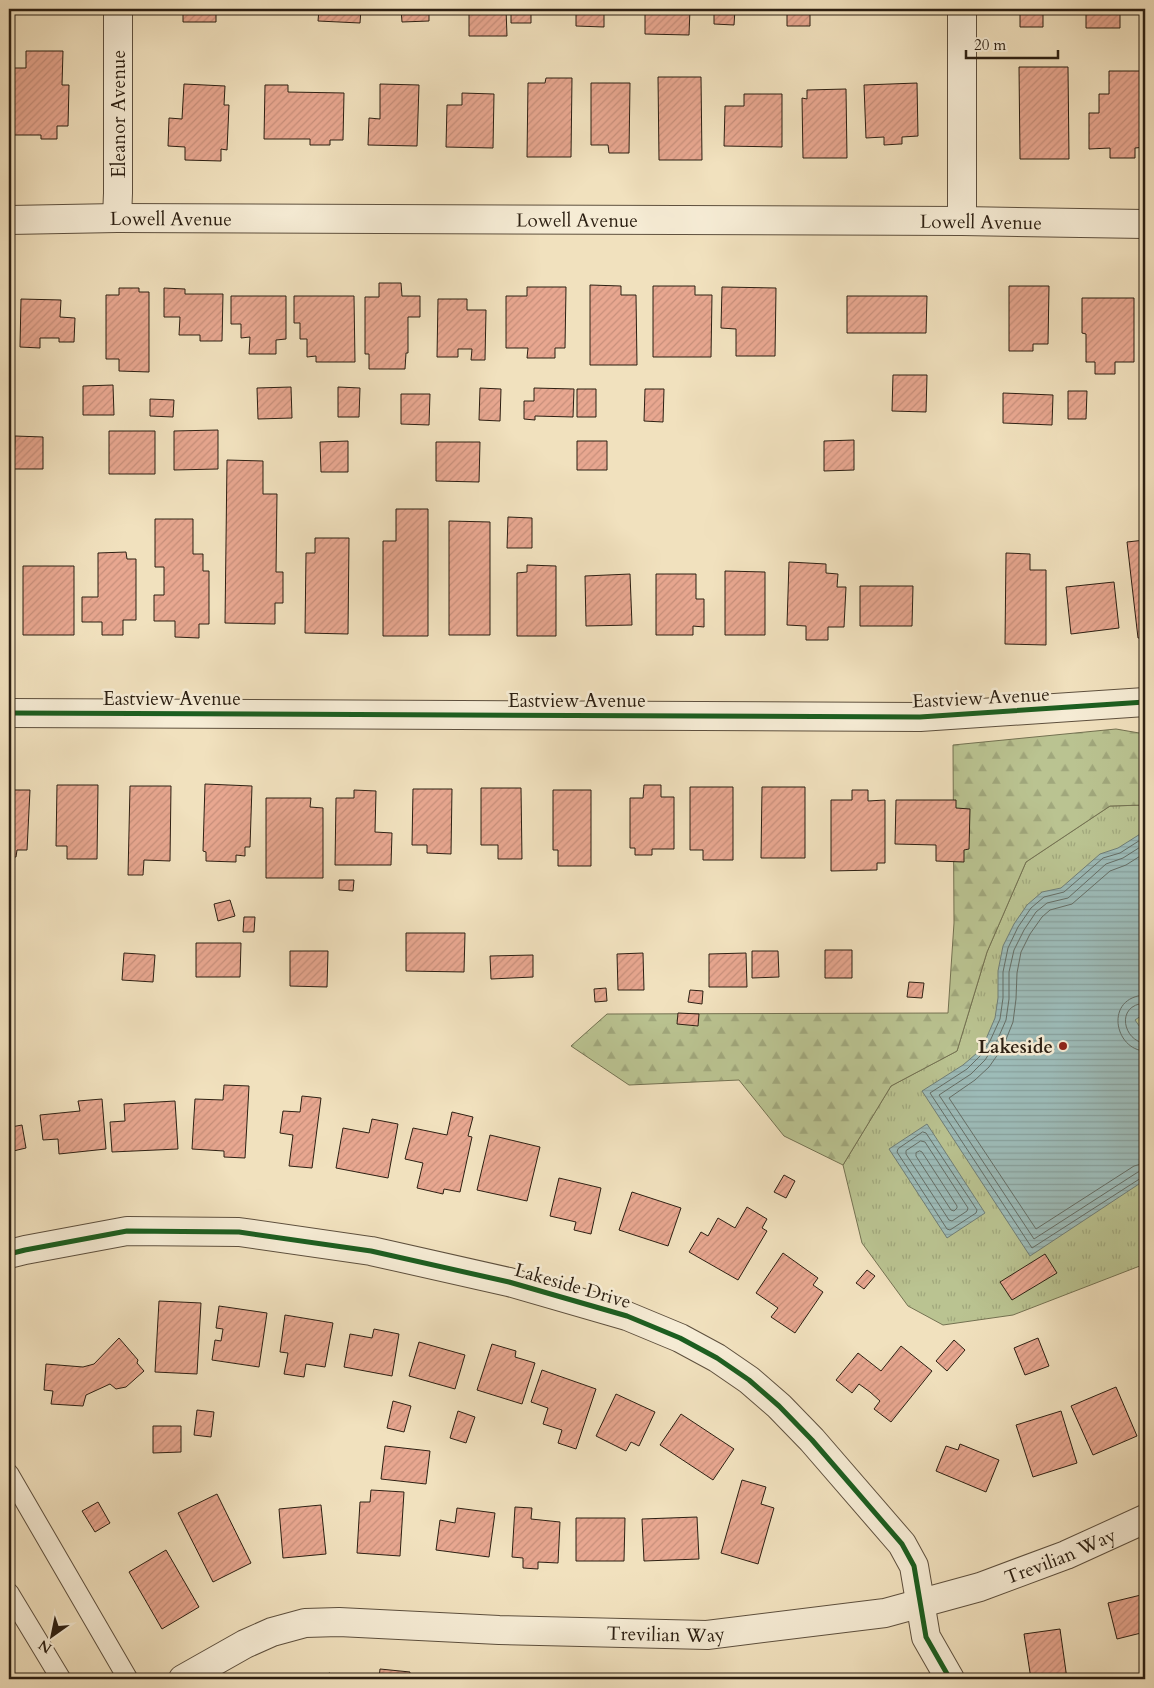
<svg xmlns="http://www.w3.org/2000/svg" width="1154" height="1688" viewBox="0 0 1154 1688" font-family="Cardo,serif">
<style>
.grass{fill:url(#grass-tufts);stroke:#747252}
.forest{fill:url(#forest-firs);stroke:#747252}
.water{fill:url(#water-rules);stroke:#707e77}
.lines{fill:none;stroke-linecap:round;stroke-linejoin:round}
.shore{stroke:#656e66;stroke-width:1}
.building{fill:url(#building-hatch);stroke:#2d2013}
.service-casing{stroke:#5e503e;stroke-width:21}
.minor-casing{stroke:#5e503e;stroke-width:30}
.service{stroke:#f6ecd5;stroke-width:19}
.minor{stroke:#f6ecd5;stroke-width:28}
.cycleway-casing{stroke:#f6ecd5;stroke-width:8}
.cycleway{stroke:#1b5e20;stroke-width:5}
.poi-dot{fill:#8f2418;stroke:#f6ecd5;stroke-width:2}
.labels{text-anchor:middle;stroke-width:5;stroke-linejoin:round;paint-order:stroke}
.street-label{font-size:19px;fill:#2d2013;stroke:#f6ecd5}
.poi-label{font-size:19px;font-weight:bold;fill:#2d2013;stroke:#f6ecd5;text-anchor:end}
</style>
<defs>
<pattern id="grass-tufts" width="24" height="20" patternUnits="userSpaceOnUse" patternTransform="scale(1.25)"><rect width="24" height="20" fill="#bac391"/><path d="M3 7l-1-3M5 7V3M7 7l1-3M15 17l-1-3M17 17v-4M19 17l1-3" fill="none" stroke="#a0a77c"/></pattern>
<pattern id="forest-firs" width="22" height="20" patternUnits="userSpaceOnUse" patternTransform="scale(1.25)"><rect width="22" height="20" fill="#bac391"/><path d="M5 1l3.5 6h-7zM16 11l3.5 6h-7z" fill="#a0a77c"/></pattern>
<pattern id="water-rules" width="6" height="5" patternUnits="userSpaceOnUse" patternTransform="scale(1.25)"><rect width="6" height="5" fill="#9dbcb9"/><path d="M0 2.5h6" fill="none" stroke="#88a19e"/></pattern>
<pattern id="building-hatch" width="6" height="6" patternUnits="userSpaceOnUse" patternTransform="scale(1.25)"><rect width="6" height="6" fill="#e8a790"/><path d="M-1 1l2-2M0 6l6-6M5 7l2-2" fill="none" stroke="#c78f7b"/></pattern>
</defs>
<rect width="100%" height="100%" fill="#f1e1be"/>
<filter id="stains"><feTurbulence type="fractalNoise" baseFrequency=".004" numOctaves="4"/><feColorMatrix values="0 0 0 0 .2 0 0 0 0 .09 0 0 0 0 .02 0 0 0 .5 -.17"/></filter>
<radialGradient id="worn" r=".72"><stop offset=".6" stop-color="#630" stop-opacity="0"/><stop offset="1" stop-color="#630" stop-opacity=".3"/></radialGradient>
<path class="grass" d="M1145 805V1264L1013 1315 943 1325 908 1306 862 1243 843 1165 891 1086 957 1051 987 952 1026 862 1110 806Z"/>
<path class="forest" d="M1116 729 1145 734V805L1110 806 1026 862 987 952 957 1051 891 1086 843 1165 784 1136 739 1080 629 1085 571 1046 607 1014 948 1013 954 923 953 745Z"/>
<path class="water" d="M1145 831V1013L1135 1020 1144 1033H1145V1180L1030 1256 922 1091 963 1065 977 1053 986 1039 995 1018 998 998V971L1003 946 1014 924 1027 905 1042 892 1061 888 1100 854 1118 848Z
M927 1124 985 1213 947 1238 889 1149Z"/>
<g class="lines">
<path class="shore" d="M1145 837 1120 853 1103 858 1064 892 1044 897 1031 908 1018 927 1008 948 1003 972V998L1000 1019 990 1041 980 1056 967 1069 930 1093 1032 1248 1141 1178 1145 1177
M1145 844 1123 858 1106 864 1068 898 1047 903 1036 912 1024 930 1014 950 1009 972V999L1006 1020 996 1043 985 1060 971 1074 939 1095 1034 1239 1138 1172 1145 1170
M1145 853 1126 865 1110 871 1072 904 1050 910 1042 917 1030 934 1021 952 1017 973 1016 999 1013 1022 1003 1047 989 1067 975 1080 949 1098 1036 1229 1134 1166 1145 1163
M1145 995C1104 997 1114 1050 1145 1051
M1145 1003C1114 1005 1124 1042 1145 1043
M923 1132 926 1133 977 1210 976 1213 950 1230 947 1229 897 1152 898 1149Z
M921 1141 925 1142 968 1208 967 1211 952 1221 949 1220 906 1154V1151Z
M920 1151 922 1152 957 1206V1208L954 1211 951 1210 916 1156V1153Z"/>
</g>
<path class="building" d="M183 9H216V22H183Z
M319 9H361L360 23 318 21Z
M401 9H429V21L402 22Z
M469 9H506L507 36H469Z
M511 9H531V23H511Z
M576 9H604V27L576 26Z
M645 9H690L689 35 645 34Z
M714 9H735L734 25 714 24Z
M787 9H810V26H787Z
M1020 9H1043V27H1020Z
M1086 9H1120V28H1086Z
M26 51H63L62 85H69L68 126H57V139H41V135H13L14 68H26Z
M1019 67H1068L1069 159H1020Z
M1109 71H1145V147L1135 148V158H1110V148L1089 149V113H1099V94H1109Z
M658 77H701L702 160H659Z
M546 78H572L571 157H527L528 83H545Z
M591 83H630L629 153H609L608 145H591Z
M917 83 918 136 902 137V144H900L884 145V137L866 138 864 85Z
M184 84 225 86 224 105H229L227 150 221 149V161L185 160V147L168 146 169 118 182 119Z
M380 84 419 85 417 146 368 145 369 118 380 119Z
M265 85H288V92L344 93 343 140H330V145H310V139H264Z
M846 89 847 158H803L802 98 807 99V90Z
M462 93 494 94 493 148 446 147 447 105H462Z
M744 94H782V147L724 146 725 106H744Z
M379 283H401L402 296H420V317H408V353H406L405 369H369V354H365V297H379Z
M590 285 621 286V295H636L637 365H590Z
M653 286H695V295H712L711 357H653Z
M1009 286H1049L1048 344H1033V351H1009Z
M527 287H566L565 348H555V358H527L528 348H506V296H527Z
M722 287 776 288 775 356H736V329L721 328Z
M119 288H139V292H149V372L119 371V359H106V295H119Z
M164 288 185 289V294H223L222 341H200V335H179L180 317H164Z
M231 296H286V339L276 340V354H249L250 337 241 338V324H231Z
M294 296H354L355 362H316V356L307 357V339H300V323H294Z
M847 296H927L926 333H847Z
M1082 298H1134V362H1115V374H1095V362H1086V334L1082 333Z
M21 299 61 300 60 317 75 318 74 342H59V338H40V348L20 347Z
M438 299H467V310H486L485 360H471L472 349H458V357H437Z
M893 375H927L926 412 892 411Z
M113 385 114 415H83V386Z
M1140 385H1145V421L1140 420Z
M291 387 292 418 258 419 257 388Z
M338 387 360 388 359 417H338Z
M480 388 501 389 500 421 479 420Z
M534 388 574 389 573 417 535 416V420L524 419V401H534Z
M577 389H596V417H577Z
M645 389H664L663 422 644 421Z
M1068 391H1087L1086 419H1068Z
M1003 393 1053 395 1052 425 1003 423Z
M401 394H430L429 425 401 424Z
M150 399 174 400 173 417 150 416Z
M218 430V469L174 470V431Z
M109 431H155V474H109Z
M15 436 43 437V469H14Z
M854 440V470L824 471V441Z
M348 441V472H321L320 442Z
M577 441H607V470H577Z
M436 442H480L479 482 436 481Z
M227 460 263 461V494H277L276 572H283V603H275V624L225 623Z
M396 509H428V636H383V541H396Z
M508 517 532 518V548H507Z
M155 519H193V554H203V571H209V624H199V638L175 637V621H154V595H164V567H155Z
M449 521 490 522V635H449Z
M315 538H349L348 634 305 633 306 553H315Z
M1145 540V638H1138L1127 542Z
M126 552 127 559H136V620H123V635H102V622H82V597H98V553Z
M1006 553 1030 554V570H1046V645L1005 644Z
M789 562 826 564V573L838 574 837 587H846L844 627H828V640H806V626L787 625Z
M527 565 556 566V636H517V573L527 572Z
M23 566H74V635H23Z
M725 571 765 572V635H725Z
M630 574 632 625 586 626 585 576Z
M656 574H696V599H704V627L693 626V635H656Z
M1114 582 1119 628 1071 634 1066 587Z
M860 586H913L912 626H860Z
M205 784 252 786 250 847H245V856L236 855V862L206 861V852L203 851Z
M57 785H98L97 859H67V846H56Z
M644 785H661V797H674V849H652V855H635V848H630V798H643Z
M130 786H171L170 861 144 860 143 875H128Z
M690 787H733V860H703V850H690Z
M762 787H805V858H761Z
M481 788H521L522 859H498V845H481Z
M413 789H452L451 854 427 853V845H412Z
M9 790H30L27 850H17L16 857H9Z
M354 790 376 791 375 832 392 833 391 865H335L336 798H354Z
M553 790H591V866H558V850H553Z
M852 790H868V801L885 800V863H877V870L831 871V800H852Z
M266 798H311L310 807 323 808V878H266Z
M896 800H956V808L970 809 969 849 964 850V862L936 861V845L895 844Z
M339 880H354L353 891 339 890Z
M230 900 235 916 218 921 214 904Z
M244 917H255L254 932H243Z
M406 933H465L464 972 406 971Z
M196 943H241L240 977H196Z
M825 950H852V978H825Z
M290 951H328L327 987 290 986Z
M752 951H778L779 977 752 978Z
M124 953 155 955 153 982 122 980Z
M643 953 644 990H618L617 954Z
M746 953 747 987H709V954Z
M533 955V977L491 979 490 956Z
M909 982 924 983 922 998 907 997Z
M606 988 607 1001 595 1002 594 989Z
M690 990 703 991 702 1004 688 1002Z
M678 1013 699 1014 698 1026 677 1024Z
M224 1085 249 1086 245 1158 224 1157V1151L192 1149 195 1099 223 1100Z
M302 1096 321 1098 312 1168 289 1166 293 1135 280 1133 283 1111 300 1112Z
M102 1099 106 1149 59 1154 58 1139 43 1140 40 1115 80 1111 78 1101Z
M175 1101 178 1149 112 1152 110 1122 125 1121 124 1104Z
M452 1112 473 1117 468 1136 472 1137 460 1192 444 1189 443 1194 417 1188 423 1163 405 1159 413 1128 447 1135Z
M9 1118 11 1127 22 1125 26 1148 9 1152Z
M372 1119 398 1124 388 1178 336 1168 343 1128 369 1133Z
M490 1135 540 1147 527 1201 477 1190Z
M784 1175 795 1181 786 1198 774 1192Z
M559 1178 601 1188 591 1234 574 1230 576 1222 550 1216Z
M632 1192 681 1208 668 1246 619 1230Z
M747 1207 767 1219 762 1228 767 1231 738 1280 689 1252 701 1232 708 1236 718 1218 735 1228Z
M783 1253 818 1278 813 1285 823 1292 795 1333 771 1317 778 1308 756 1293Z
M1045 1254 1057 1273 1012 1300 1000 1282Z
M867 1270 875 1276 864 1289 856 1283Z
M159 1301 201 1303 197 1374 155 1372Z
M219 1306 267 1313 259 1367 212 1360 215 1340 221 1341 223 1329 216 1328Z
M285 1315 333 1323 325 1367 306 1364 304 1377 284 1374 288 1353 280 1352Z
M374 1329 399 1334 392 1376 344 1367 350 1334 372 1338Z
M119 1338 138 1360 137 1363 144 1371 126 1387 116 1389 110 1384 86 1395 83 1406 51 1404 53 1391 44 1390 46 1364 83 1367 94 1364Z
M1038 1338 1049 1366 1025 1375 1014 1348Z
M954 1340 965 1350 947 1371 936 1361Z
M419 1342 465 1355 455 1389 409 1376Z
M492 1344 516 1351 515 1357 535 1363 522 1404 477 1390Z
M901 1346 932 1371 891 1422 874 1409 880 1401 870 1392 859 1384 852 1393 836 1380 858 1353 881 1371Z
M542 1370 596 1389 576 1449 558 1443 562 1430 543 1424 548 1408 531 1402Z
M1116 1387 1137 1436 1093 1455 1071 1406Z
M616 1394 655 1412 639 1446 631 1442 626 1451 596 1436Z
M393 1401 411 1406 404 1432 387 1428Z
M197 1410 214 1412 211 1437 194 1435Z
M458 1411 475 1417 466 1443 450 1438Z
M1061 1411 1077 1463 1033 1477 1016 1425Z
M681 1414 734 1449 713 1480 660 1445Z
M153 1426H181V1452L153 1453Z
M960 1444 999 1460 986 1492 936 1471 946 1446 958 1450Z
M385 1446 430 1451 426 1484 381 1479Z
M742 1480 766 1487 761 1504 774 1508 758 1564 721 1553Z
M371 1490 404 1492 400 1556 357 1553 360 1502H370Z
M217 1494 251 1563 213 1582 178 1513Z
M98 1502 110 1523 95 1532 82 1511Z
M321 1505 326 1554 283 1558 279 1509Z
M515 1507 532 1508 531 1519 560 1522 558 1563 538 1562V1569L523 1568V1558L512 1557Z
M457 1508 495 1513 489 1557 436 1550 440 1520 455 1523Z
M697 1517 699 1559 644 1561 642 1519Z
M576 1518H625L624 1561H576Z
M166 1550 199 1607 162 1629 129 1572Z
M1145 1594V1632L1117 1639 1108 1603Z
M1060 1629 1067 1679H1031L1024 1634Z
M380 1669 410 1672 409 1679H379Z
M330 1673 331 1679H305L320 1676Z"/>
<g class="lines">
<g class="service-casing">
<path id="service" d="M9 1474 128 1679
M9 1593 61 1679"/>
</g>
<g class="minor-casing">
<g id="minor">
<path d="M117 218 118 193V9"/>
<path id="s1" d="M9 220 117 218 962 221 1145 224"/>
<path d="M962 221V9"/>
<path d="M9 713 920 717 1145 702"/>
<path d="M9 1254 25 1250 127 1231 239 1232 371 1251 509 1282 627 1316 680 1338 717 1358 749 1380 779 1406 812 1440 902 1544 914 1566 926 1637 950 1679"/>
<path id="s2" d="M183 1679 245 1644 272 1632 305 1623 339 1622 499 1630 707 1635 885 1613 980 1587 1066 1555 1145 1519"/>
</g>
</g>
<use href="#service" class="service"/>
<use href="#minor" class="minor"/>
<g class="cycleway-casing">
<path id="cycleway" d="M9 713 920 717 1145 702
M9 1254 25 1250 127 1231 239 1232 371 1251 509 1282 627 1316 680 1338 717 1358 749 1380 779 1406 812 1440 902 1544 914 1566 926 1637 950 1679"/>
</g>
<use href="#cycleway" class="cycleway"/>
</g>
<circle class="poi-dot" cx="1063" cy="1046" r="5"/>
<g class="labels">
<g class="street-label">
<text transform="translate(118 114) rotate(-90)" y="7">Eleanor Avenue</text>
<text dy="7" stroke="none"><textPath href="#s1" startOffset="162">Lowell Avenue</textPath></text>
<text dy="7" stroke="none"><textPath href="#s1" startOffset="568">Lowell Avenue</textPath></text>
<text dy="7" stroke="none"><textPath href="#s1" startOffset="972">Lowell Avenue</textPath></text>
<text transform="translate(981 697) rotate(-3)" y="7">Eastview Avenue</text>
<text x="172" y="705">Eastview Avenue</text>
<text x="577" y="707">Eastview Avenue</text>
<text transform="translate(573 1285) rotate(16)" y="7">Lakeside Drive</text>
<text dy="7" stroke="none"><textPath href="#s2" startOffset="901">Trevilian Way</textPath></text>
<text dy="7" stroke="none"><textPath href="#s2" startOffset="496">Trevilian Way</textPath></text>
</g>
<g class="poi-label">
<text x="1053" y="1053">Lakeside</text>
</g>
</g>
<rect width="1154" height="1688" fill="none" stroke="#f1e1be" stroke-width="30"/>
<rect x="10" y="10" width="1134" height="1668" fill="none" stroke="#2d2013" stroke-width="2.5"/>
<rect x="15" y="15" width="1124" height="1658" fill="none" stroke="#2d2013"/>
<g transform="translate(52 1636) rotate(213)" stroke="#f6ecd5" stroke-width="4" paint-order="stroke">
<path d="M0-4L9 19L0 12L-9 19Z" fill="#2d2013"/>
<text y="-8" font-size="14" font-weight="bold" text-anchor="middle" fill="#2d2013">N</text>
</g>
<path d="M966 50v8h92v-8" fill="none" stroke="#2d2013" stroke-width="2.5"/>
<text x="974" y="50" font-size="15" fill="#2d2013" stroke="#f6ecd5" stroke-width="4" paint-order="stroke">20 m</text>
<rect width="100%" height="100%" filter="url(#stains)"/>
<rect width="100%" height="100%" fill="url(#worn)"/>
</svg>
